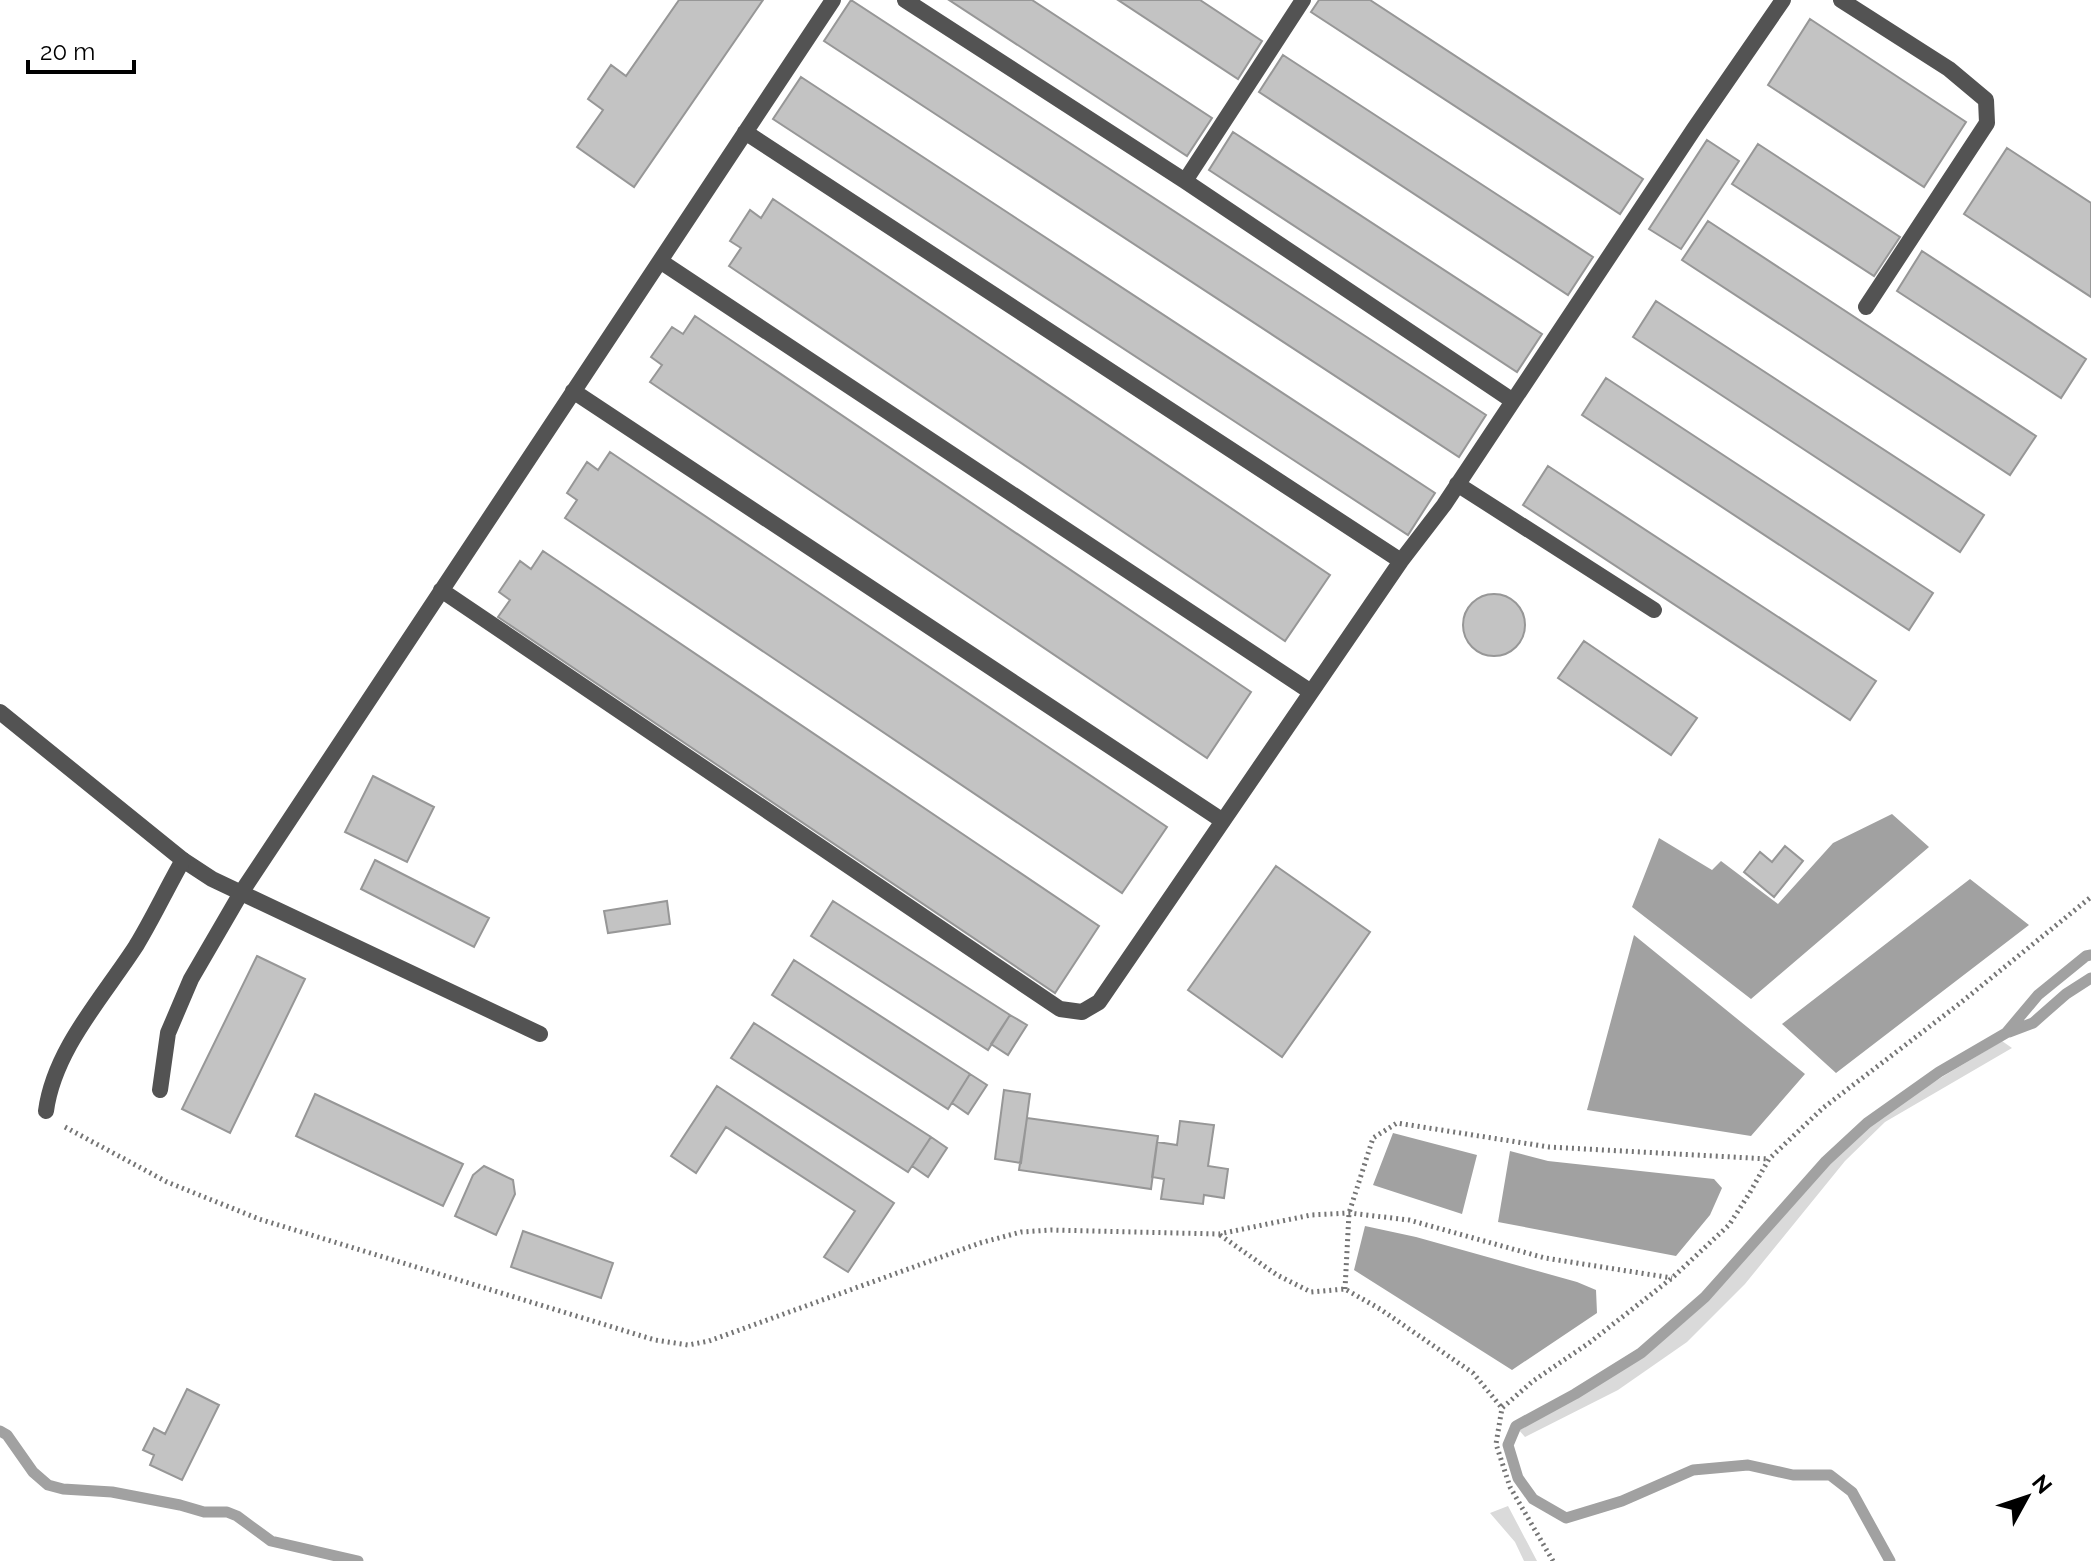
<svg xmlns="http://www.w3.org/2000/svg" width="2091" height="1561" viewBox="0 0 2091 1561" font-family="Raleway,sans-serif">
<style>
.green{fill:#dadada}
.water{fill:#a1a1a1}
.lines{fill:none;stroke-linecap:round;stroke-linejoin:round}
.stream{stroke:#a1a1a1;stroke-width:11}
.building{fill:#c3c3c3;stroke:#979797;stroke-width:2}
.path{stroke:#757575;stroke-width:5;stroke-dasharray:2 4;stroke-linecap:butt}
.lane{stroke:#535353;stroke-width:16}
.street{stroke:#535353;stroke-width:16}
</style>
<rect width="100%" height="100%" fill="#fff"/>
<path class="green" d="M2002 1041 2012 1048 1885 1122 1845 1161 1745 1284 1687 1342 1618 1390 1525 1437 1518 1429C1585 1392 1654 1355 1708 1300 1764 1242 1811 1173 1874 1123 1912 1093 1961 1066 2002 1041Z
M1508 1506 1537 1561H1524L1515 1542 1490 1513Z"/>
<path class="water" d="M1892 814 1929 847 1751 999 1632 907 1659 838 1712 870 1721 861 1778 904 1833 843Z
M1970 879 2029 925 1836 1073 1782 1024Z
M1634 935 1805 1074 1751 1136 1587 1110Z
M1393 1133 1477 1155 1462 1214 1373 1185Z
M1510 1151 1548 1161 1714 1179 1722 1188 1710 1215 1676 1256 1498 1222Z
M1365 1226 1416 1237 1577 1282 1596 1290 1597 1313 1512 1370 1354 1270Z"/>
<g class="lines">
<path class="stream" d="M2009 1032 2033 1023 2066 994 2091 978
M0 1431 7 1435 33 1472 48 1485 63 1489 112 1492 180 1505 204 1512H227L237 1516 271 1541 358 1561
M1890 1561 1852 1492 1830 1475H1793L1748 1465 1693 1470 1622 1501 1566 1518 1533 1499 1518 1478 1508 1445 1516 1426 1575 1394 1641 1353 1705 1297 1826 1161 1867 1123 1939 1072 2006 1033 2038 995 2086 956 2091 955"/>
</g>
<path class="building" d="M679 0H763L634 187 577 147 603 110 588 99 611 65 626 76Z
M851 0 1486 415 1459 457 824 41Z
M949 0H1032L1212 118 1187 156Z
M1118 0H1200L1262 41 1238 79Z
M1319 0H1370L1643 179 1620 214 1311 12Z
M1810 19 1966 122 1924 187 1768 85Z
M1283 55 1593 257 1568 295 1259 92Z
M801 77 1435 493 1408 535 773 119Z
M1233 132 1542 334 1517 372 1209 170Z
M1707 140 1739 161 1681 249 1649 229Z
M1758 144 1900 237 1874 276 1732 184Z
M2007 148 2091 203V297L1964 214Z
M773 199 1330 575 1285 641 729 266 741 248 730 241 750 210 761 218Z
M1708 221 2036 436 2010 475 1682 260Z
M1922 251 2086 359 2061 398 1897 291Z
M1656 301 1984 515 1960 552 1633 337Z
M695 316 1251 692 1207 758 650 382 662 365 651 357 672 327 683 334Z
M1606 378 1933 593 1909 630 1582 415Z
M610 452 1167 827 1122 893 565 518 577 500 567 493 587 462 598 470Z
M1548 466 1876 681 1850 720 1523 505Z
M543 551 1099 926 1055 993 498 617 510 600 499 592 520 561 531 569Z
M1463 625a31 31 0 1 1 62 0a31 31 0 1 1-62 0Z
M1584 641 1697 718 1671 755 1558 678Z
M373 776 434 807 407 862 345 832Z
M1785 846 1803 861 1774 897 1744 872 1760 852 1772 862Z
M375 860 489 918 474 947 361 889Z
M1276 866 1370 932 1282 1057 1188 990Z
M667 901 670 924 608 933 604 911Z
M833 901 1010 1015 988 1050 811 936Z
M257 956 305 979 230 1133 182 1109Z
M794 960 970 1074 948 1109 772 995Z
M1010 1015 1027 1025 1008 1055 991 1044Z
M754 1023 931 1137 908 1172 731 1058Z
M970 1074 987 1085 968 1114 952 1103Z
M717 1086 894 1203 848 1272 824 1257 855 1211 726 1127 696 1173 671 1156Z
M1004 1090 1030 1094 1021 1163 995 1159Z
M315 1094 463 1164 443 1206 296 1136Z
M1027 1118 1158 1136 1151 1189 1019 1170Z
M1180 1121 1214 1125 1208 1166 1228 1169 1224 1198 1204 1195 1203 1204 1161 1199 1164 1179 1152 1177 1157 1142 1177 1145Z
M931 1137 947 1148 928 1177 912 1166Z
M484 1166 513 1180 515 1194 496 1235 455 1216 473 1175Z
M523 1231 613 1263 601 1298 511 1267Z
M187 1389 219 1405 182 1480 150 1465 154 1455 143 1450 154 1428 165 1434Z"/>
<g class="lines">
<path class="path" d="M65 1127 167 1182 259 1219 655 1340 688 1345 709 1341 980 1243 1021 1232 1051 1230 1219 1234 1311 1215 1349 1213 1409 1220 1545 1258 1672 1278
M1220 1235 1277 1275 1311 1292 1345 1289 1380 1309 1473 1373 1502 1408
M1345 1289 1349 1213 1373 1138 1397 1123 1549 1147 1769 1159
M1553 1561 1510 1487 1496 1444 1502 1408 1533 1381 1589 1343 1672 1278 1729 1225 1749 1194 1769 1159 1823 1108 1959 1004 2091 897"/>
<path class="lane" d="M905 0 1185 181 1513 401
M1841 0 1949 69 1986 100 1987 123 1866 307
M745 132 1401 561 1444 505 1694 129 1783 0
M1185 181 1303 0
M660 261 1311 692
M573 391 1223 821
M1457 484 1654 610
M441 590 1060 1009 1082 1012 1099 1002 1401 561
M183 860 212 879 540 1034
M160 1090 168 1033 191 979 241 893 833 0"/>
<path class="street" d="M0 712 183 860C167 888 153 918 136 946 103 997 54 1050 46 1111"/>
</g>
<g transform="translate(2027 1497) rotate(50)" stroke="#ffffff" stroke-width="6" paint-order="stroke">
<path d="M0-6L14 30L0 20L-14 30Z" fill="#000000"/>
<text y="-12" font-size="22" font-weight="bold" text-anchor="middle" fill="#000000">N</text>
</g>
<path d="M28 60v12h106v-12" fill="none" stroke="#000000" stroke-width="4"/>
<text x="40" y="60" font-size="24" fill="#000000" stroke="#ffffff" stroke-width="6" paint-order="stroke">20 m</text>
</svg>
